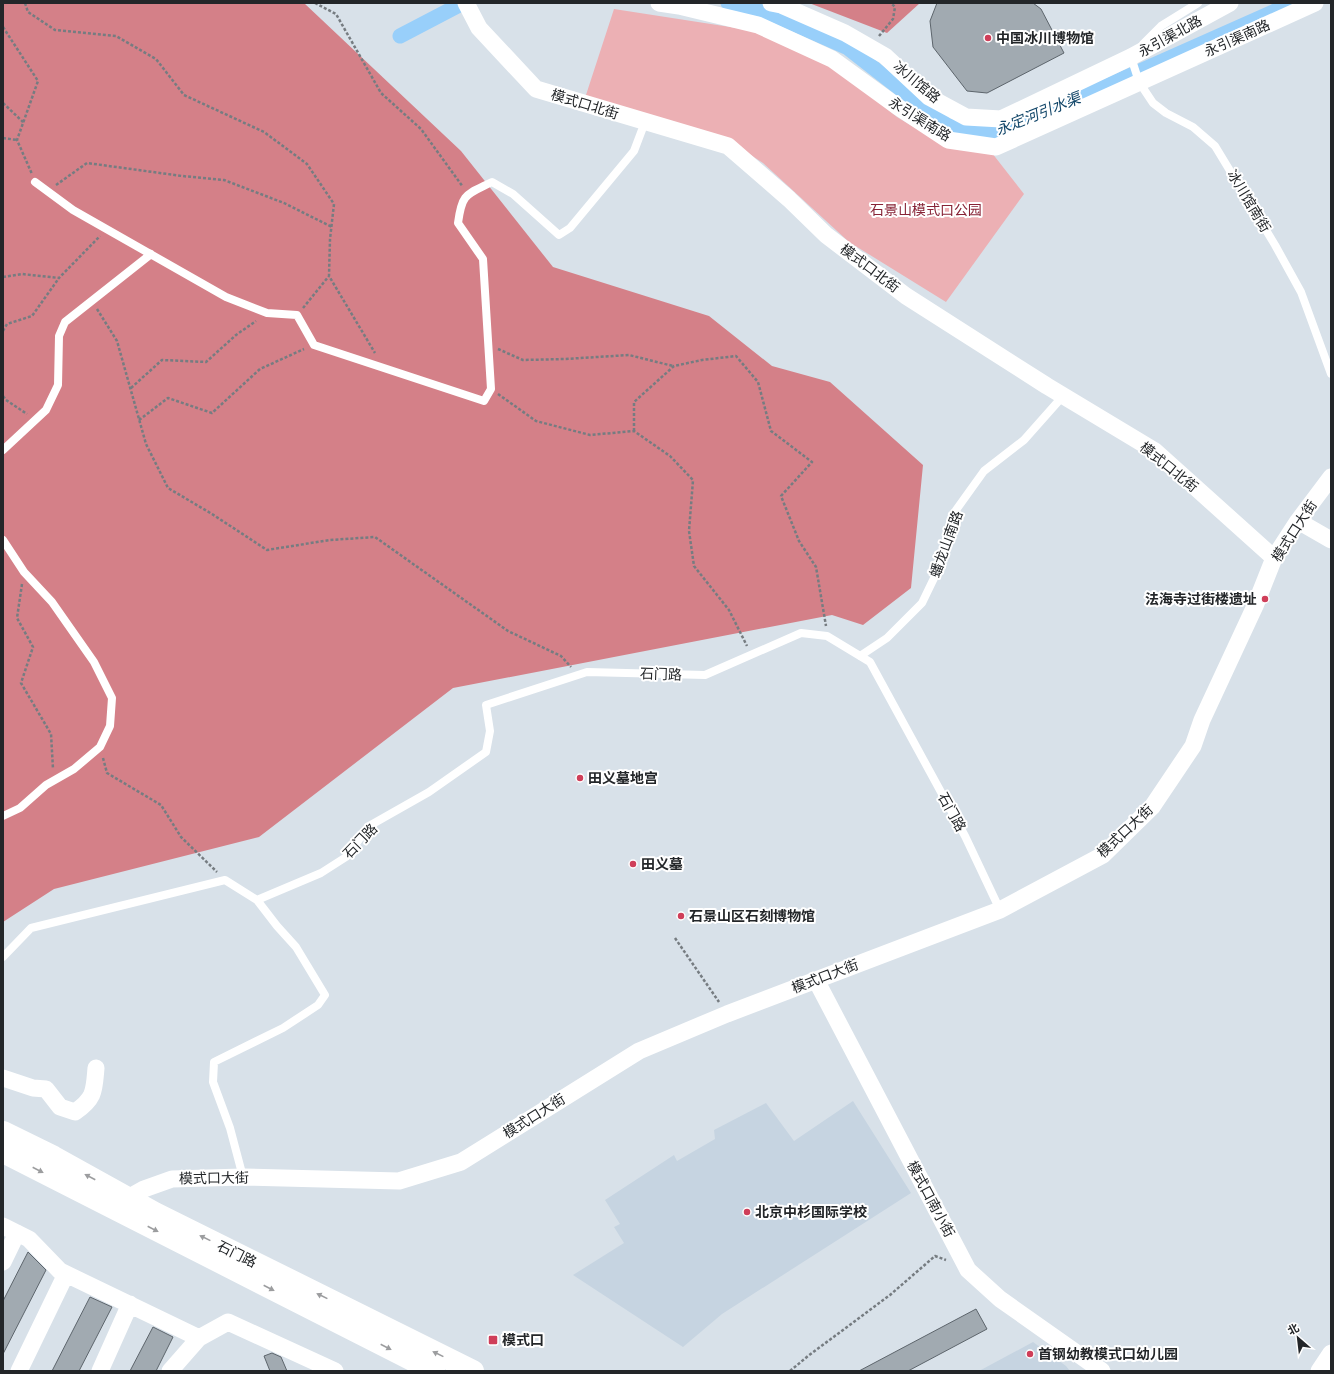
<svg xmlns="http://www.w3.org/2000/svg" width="1334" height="1374" viewBox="0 0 1334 1374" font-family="'PT Sans Narrow','Noto Sans SC',sans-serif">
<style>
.built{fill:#c6d4e1}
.green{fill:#ecb0b4}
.forest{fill:#d48088}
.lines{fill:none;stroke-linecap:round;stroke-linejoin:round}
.canal{stroke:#98cffa;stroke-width:15}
.building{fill:#a1aab1;stroke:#5d656c}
.path{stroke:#767c81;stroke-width:2.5;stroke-dasharray:3 2;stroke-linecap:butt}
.lane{stroke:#fff;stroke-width:8}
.street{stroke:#fff;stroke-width:17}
.highway{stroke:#fff;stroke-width:22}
.oneway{fill:#9c9d9f}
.poi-dot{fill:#cf3e59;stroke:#fff;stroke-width:1.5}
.labels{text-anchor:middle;stroke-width:4;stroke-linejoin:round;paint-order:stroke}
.street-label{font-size:14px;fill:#232629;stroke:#fff}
.poi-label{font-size:14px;font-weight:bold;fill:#232629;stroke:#fff;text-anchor:start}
.park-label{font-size:14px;fill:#872336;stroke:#fff}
.water-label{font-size:15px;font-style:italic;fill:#104568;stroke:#fff}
</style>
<rect width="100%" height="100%" fill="#d8e1e9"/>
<path class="built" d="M853 1101 911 1193 722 1314 683 1347 573 1275 624 1243 614 1227 620 1224 605 1200 674 1155 677 1161 715 1139 714 1130 766 1103 794 1141Z
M1033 1342 1066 1366 1070 1371H979Z"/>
<path class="green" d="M614 9 756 31 832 65 897 117 942 144 992 153 1024 194 946 302 849 242 763 163 729 141 585 98Z"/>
<path class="forest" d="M3 3H304L461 151 553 267 709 316 772 366 830 382 923 465 911 588 863 625 832 615 453 688 259 837 54 889 3 922Z
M809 3H920L887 33Z"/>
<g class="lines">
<path class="canal" d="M728 3 762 10 848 48 948 126 994 134 1084 96 1293 3
M400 36 463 3"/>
</g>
<path class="building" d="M937 3H1033L1041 9 1064 53 987 93 967 91 933 47 930 21Z
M28 1252 46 1270 3 1354V1301Z
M90 1297 112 1307 79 1371H52Z
M976 1309 987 1329 908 1371H859Z
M153 1327 173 1337 156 1371H130Z
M272 1353 281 1357 287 1371H270L264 1356Z"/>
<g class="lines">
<path class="path" d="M25 3 28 12 55 30 116 36 156 59 184 95 264 132 307 164 334 204 330 239 329 276 375 353
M315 3 336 14 381 93 421 129 463 187
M3 27 38 81 17 140 32 174
M879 36 893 19 895 7 891 3
M3 103 23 122
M3 138 17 140
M56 185 87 163 182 176 224 180 284 203 332 227
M3 277 22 274 59 278 100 236
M303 308 329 276
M97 309 117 341 146 444 168 488 212 514 267 550 330 540 375 537 508 631 561 656 571 667
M3 331 7 324 32 316 59 278
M498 349 523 360 565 359 629 355 673 366
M131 388 162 360 206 362 236 335 256 321
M498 394 536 421 590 435 634 431 670 456 693 480 689 531 694 566 729 610 747 646
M3 396 6 400 27 414
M139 420 168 398 212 413 260 369 304 349
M634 431V402L674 366 702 360 736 356 758 382 771 431 812 462 781 496 799 541 816 567 826 626
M22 584 17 618 33 647 21 683 51 734 53 769
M103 758 107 773 161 805 181 837 217 872
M675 938 719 1002
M790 1371 808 1356 890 1295 935 1256 946 1260"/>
<path class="lane" d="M1143 44 1161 26 1198 3
M1133 55 1131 57 1139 82 1153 103 1166 113 1193 127 1215 146 1275 245 1301 292 1331 374
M35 182 73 210 226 297 267 313 297 315 314 345 484 401 491 389 483 259 458 223C462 193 466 195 492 182L513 194 559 235 570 228 634 151 645 122
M3 450 46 410 58 385 59 336 65 322 151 254
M3 540 24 572 52 602 94 662 112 698 110 726 100 747 74 769 46 785 20 808 3 816
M860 656 887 638 922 603 936 574 956 510 984 471 1024 440 1063 396
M257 900 321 873 346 857 369 826 429 792 486 752 490 731 486 705 587 672 705 675 801 633 827 636 870 662 965 836 1000 910
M3 957 31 928 225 880 257 900 277 926 296 947 325 995 318 1005 283 1028 214 1062 213 1082 230 1128 243 1177"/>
<path class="street" d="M466 3 479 28 536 89 728 146 789 199 826 235 906 296 1047 386 1155 451 1274 558
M659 3 679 6 758 25 832 59 898 107 948 140 996 147 1315 3
M771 3 781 5 845 33 885 56 929 97 966 117 1001 119 1131 57 1230 3
M1298 521 1331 540
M816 980 968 1270 1000 1299 1102 1371
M3 1078 33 1088 46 1089 60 1107 75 1112C95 1098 94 1091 96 1068
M128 1198 144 1189 172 1179 243 1177 399 1181 461 1162 639 1051 727 1014 1000 910 1103 855 1152 807 1193 746 1202 720 1255 606 1274 558 1298 521 1331 477
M3 1226 29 1239 60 1271 199 1338
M3 1262 17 1233
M19 1371 66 1274
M100 1371 130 1304
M170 1371 199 1338 228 1322 335 1371
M1319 1371 1331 1353"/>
<path class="highway" d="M3 1132 54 1157 155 1213 473 1371
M3 1152 434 1371"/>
</g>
<defs><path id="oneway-solid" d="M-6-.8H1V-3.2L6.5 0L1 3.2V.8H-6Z"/></defs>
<g class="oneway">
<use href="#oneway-solid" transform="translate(38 1170) rotate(27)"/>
<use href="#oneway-solid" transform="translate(90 1177) rotate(-152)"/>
<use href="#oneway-solid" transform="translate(153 1229) rotate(27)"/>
<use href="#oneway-solid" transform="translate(205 1238) rotate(-154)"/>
<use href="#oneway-solid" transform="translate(269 1288) rotate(27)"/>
<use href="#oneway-solid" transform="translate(322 1296) rotate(-154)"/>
<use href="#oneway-solid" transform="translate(386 1347) rotate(27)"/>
<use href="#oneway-solid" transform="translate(438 1354) rotate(-154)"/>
</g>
<g class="poi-dot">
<circle cx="988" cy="38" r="4"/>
<circle cx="1265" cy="599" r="4"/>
<circle cx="580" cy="778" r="4"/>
<circle cx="633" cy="864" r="4"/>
<circle cx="681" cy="916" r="4"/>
<circle cx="747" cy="1212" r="4"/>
<rect x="488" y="1335" width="10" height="10" rx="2"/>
<circle cx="1030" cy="1354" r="4"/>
</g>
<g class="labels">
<g class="street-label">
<text transform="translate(1170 36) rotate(-29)" y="5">永引渠北路</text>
<text transform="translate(1237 38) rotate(-24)" y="5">永引渠南路</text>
<text transform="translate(917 82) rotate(40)" y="5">冰川馆路</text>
<text transform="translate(585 104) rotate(17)" y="5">模式口北街</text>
<text transform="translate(920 119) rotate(32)" y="5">永引渠南路</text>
<text transform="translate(1249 201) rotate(59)" y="5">冰川馆南街</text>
<text transform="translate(870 268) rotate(37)" y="5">模式口北街</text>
<text transform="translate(1169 467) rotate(39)" y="5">模式口北街</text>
<text transform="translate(1294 531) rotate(-57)" y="5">模式口大街</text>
<text transform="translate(946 544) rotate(-70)" y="5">蟠龙山南路</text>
<text transform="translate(661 674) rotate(2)" y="5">石门路</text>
<text transform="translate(952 812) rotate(61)" y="5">石门路</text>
<text transform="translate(1125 831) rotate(-43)" y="5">模式口大街</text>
<text transform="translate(360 841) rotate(-46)" y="5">石门路</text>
<text transform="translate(825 976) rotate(-21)" y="5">模式口大街</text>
<text transform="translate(534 1116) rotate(-32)" y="5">模式口大街</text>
<text transform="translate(214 1178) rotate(-1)" y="5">模式口大街</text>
<text transform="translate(931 1199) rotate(62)" y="5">模式口南小街</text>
<text transform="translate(237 1254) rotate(26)" y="5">石门路</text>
</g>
<g class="poi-label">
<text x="996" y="43">中国冰川博物馆</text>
<text x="1257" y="604" text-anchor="end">法海寺过街楼遗址</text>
<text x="588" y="783">田义墓地宫</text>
<text x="641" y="869">田义墓</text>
<text x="689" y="921">石景山区石刻博物馆</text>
<text x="755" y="1217">北京中杉国际学校</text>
<text x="502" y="1345">模式口</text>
<text x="1038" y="1359">首钢幼教模式口幼儿园</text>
</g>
<g class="park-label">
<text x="926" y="215">石景山模式口公园</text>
</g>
<g class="water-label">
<text transform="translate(1038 114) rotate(-22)" y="5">永定河引水渠</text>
</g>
</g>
<rect width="1334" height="1374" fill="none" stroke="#232629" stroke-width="8"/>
<g transform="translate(1298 1338) rotate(332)" stroke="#ffffff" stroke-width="3" paint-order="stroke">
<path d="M0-3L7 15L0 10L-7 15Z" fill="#232629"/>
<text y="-6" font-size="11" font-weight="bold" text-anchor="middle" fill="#232629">北</text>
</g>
</svg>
